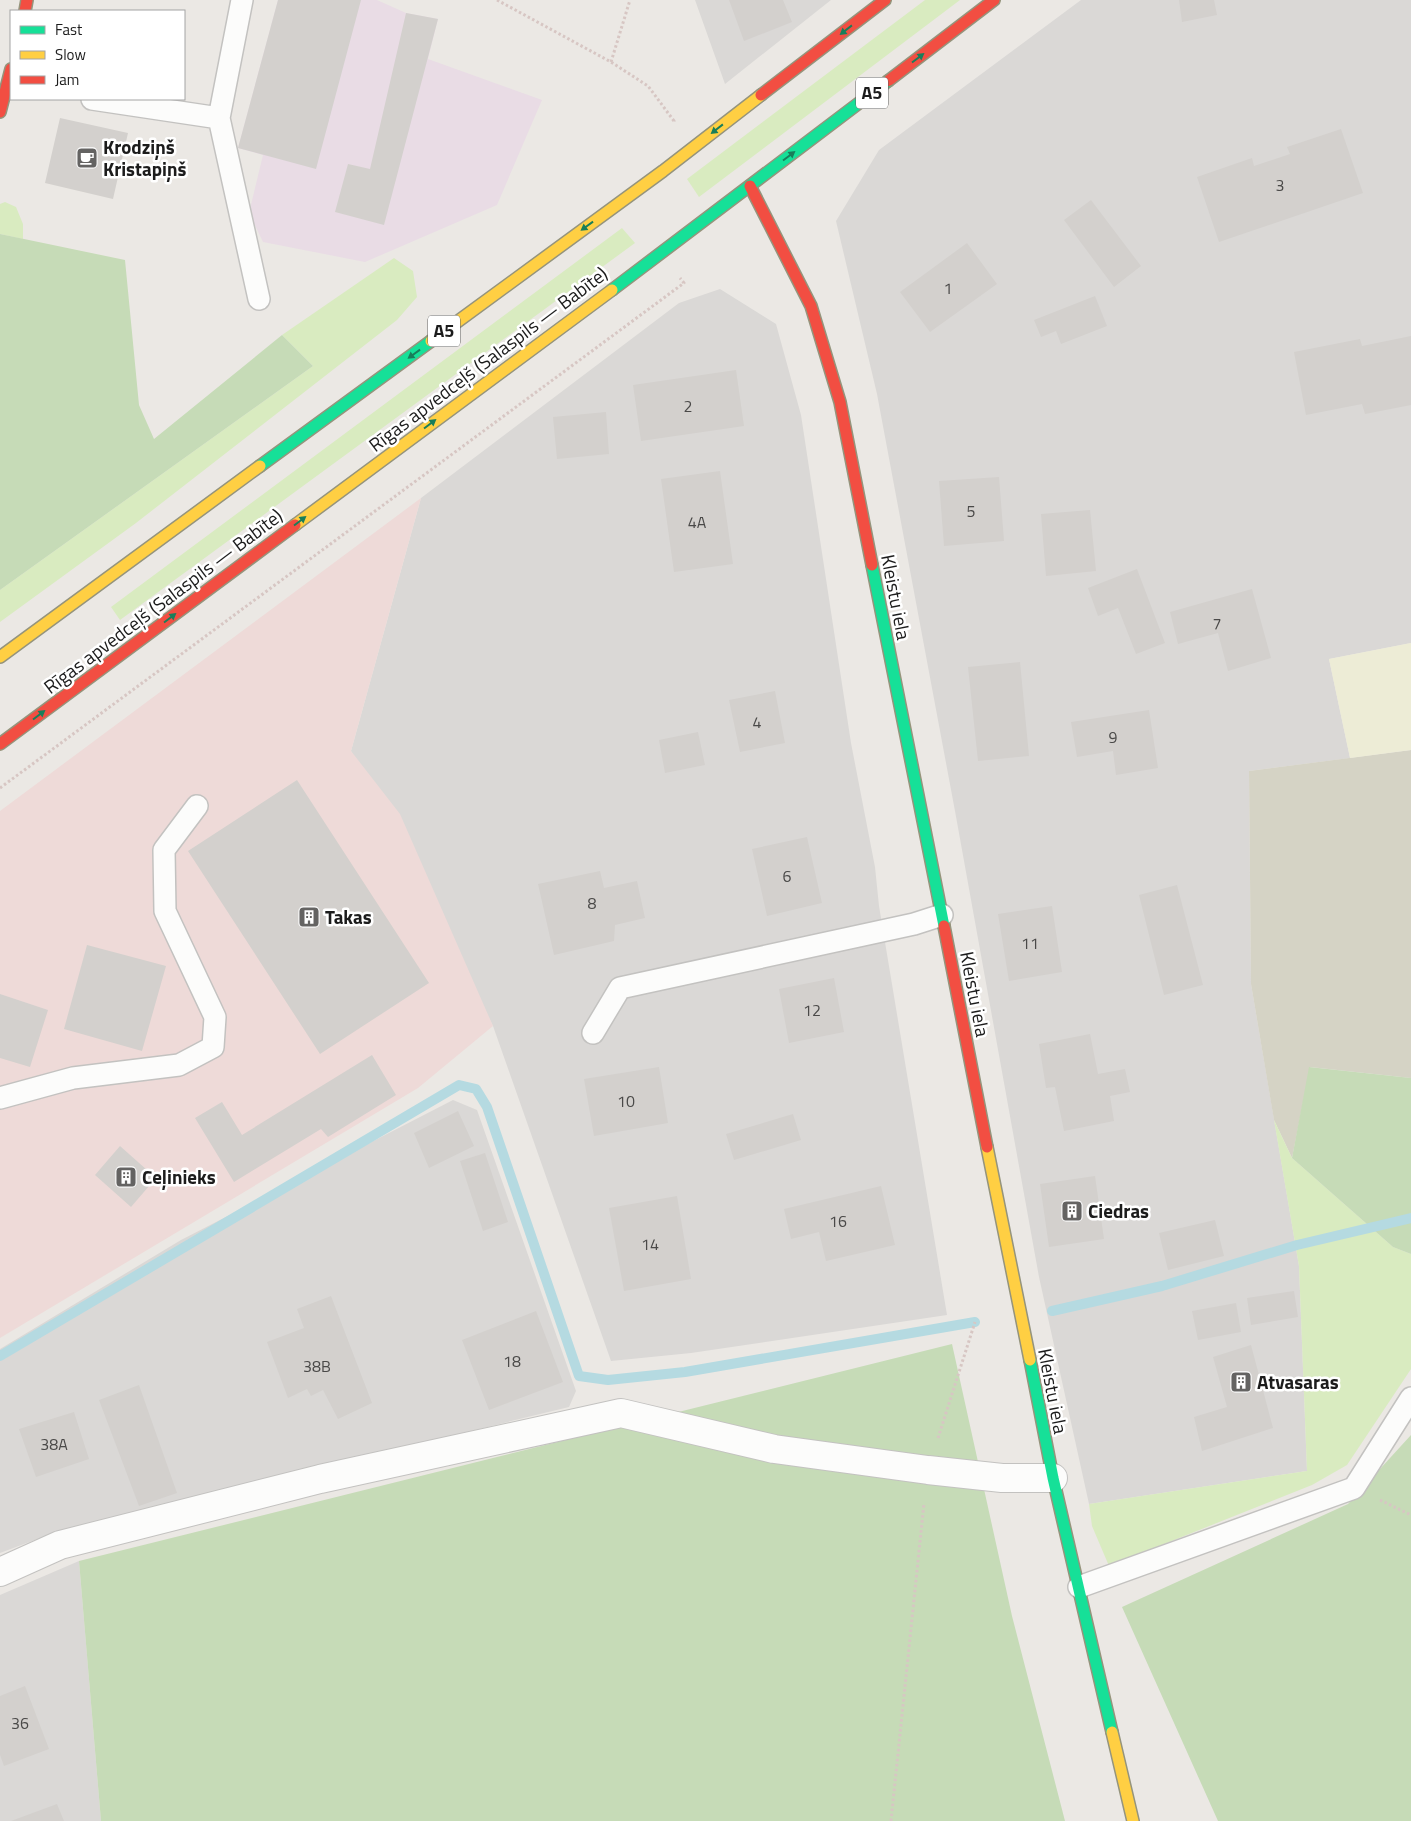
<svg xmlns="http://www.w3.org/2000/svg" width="1411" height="1821" viewBox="0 0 1411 1821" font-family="'Titillium Web',sans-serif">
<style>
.residential{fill:#dad8d6}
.commercial{fill:#eedad8}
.industrial{fill:#e9dce5}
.construction{fill:#d5d3c5}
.farmland{fill:#edecd6}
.grass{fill:#d9ebc0}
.forest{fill:#c6dbb7}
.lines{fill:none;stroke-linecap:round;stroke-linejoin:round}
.stream{stroke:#b5dae1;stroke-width:10}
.building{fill:#d3d0cd}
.lane-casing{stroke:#c3c2c0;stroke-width:24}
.street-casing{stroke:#c3c2c0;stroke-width:30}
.fast-casing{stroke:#95947c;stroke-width:14}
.slow-casing{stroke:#95947c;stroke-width:14}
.jam-casing{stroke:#95947c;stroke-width:14}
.path{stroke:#d7c6c3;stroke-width:3;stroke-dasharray:2.5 2.5;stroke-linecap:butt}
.lane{stroke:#fcfcfb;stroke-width:21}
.street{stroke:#fcfcfb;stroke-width:28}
.fast{stroke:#16e098;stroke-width:11}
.slow{stroke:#ffcf43;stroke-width:11}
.jam{stroke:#f24e42;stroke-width:11}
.oneway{fill:#197e5a}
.labels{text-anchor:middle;stroke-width:5;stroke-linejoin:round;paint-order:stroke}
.number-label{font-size:16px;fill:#4a4948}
.shield{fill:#fff;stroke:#606060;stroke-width:1}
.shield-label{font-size:18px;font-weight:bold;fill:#1c1c1c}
.poi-label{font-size:19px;font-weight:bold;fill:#1c1c1c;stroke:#fff;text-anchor:start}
.street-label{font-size:19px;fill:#1c1c1c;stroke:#fff}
</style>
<rect width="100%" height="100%" fill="#ebe8e4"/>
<path class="residential" d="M695 0H831L725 84Z
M1081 0H1411V643L1329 659 1350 758 1249 771 1251 984 1299 1266 1307 1471 1089 1504 1039 1277 955 811 877 394 836 221 879 150Z
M720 289 776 324 801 415 851 743 875 867 879 906 947 1315 691 1353 611 1361 493 1026 351 751 421 498 679 303Z
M453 1100 477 1110 576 1391 569 1407 56 1532 0 1553V1349L181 1240Z
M79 1561 101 1821H0V1595Z"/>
<path class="commercial" d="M421 498 351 751 400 814 493 1026 418 1088 0 1338V811Z"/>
<path class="industrial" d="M278 0H377L406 13 438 19 428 59 542 100 497 205 365 262 263 242 249 213 263 155 238 148Z"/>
<path class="construction" d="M1411 750V1078L1310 1067 1292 1158 1274 1120 1251 984 1249 771Z"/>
<path class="farmland" d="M1411 643V750L1350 758 1329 659Z"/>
<path class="grass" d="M925 0H960L699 197 687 179Z
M5 202 16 207 23 224V239L0 234V204Z
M622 228 635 243 120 620 111 607Z
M394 258 413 271 417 297 397 320 136 523 0 622V590L313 366 282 335Z
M1274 1120 1292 1158 1393 1247 1411 1254V1369L1347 1465 1312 1485 1109 1566 1092 1526 1089 1504 1307 1471 1299 1266Z"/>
<path class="forest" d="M0 234 125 260 139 405 154 439 282 335 313 366 0 590Z
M1309 1067 1411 1078V1254L1393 1247 1292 1158Z
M952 1344 1012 1616 1065 1821H101L79 1561Z
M1411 1435V1821H1218L1122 1607 1348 1504Z"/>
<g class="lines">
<path class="stream" d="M1052 1311 1162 1286 1297 1245 1411 1218
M0 1356 459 1085 476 1089 487 1107 579 1376 608 1380 685 1372 975 1322"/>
</g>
<path class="building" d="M278 0H361L316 169 238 148Z
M729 0H783L792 22 744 41Z
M1179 0H1214L1217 15 1182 22Z
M406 13 438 19 384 225 335 212 348 164 370 169Z
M60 118 128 133 113 199 45 183Z
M1341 129 1363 193 1219 242 1197 177 1252 158 1254 166 1290 154 1287 147Z
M1091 200 1141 266 1114 287 1064 220Z
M967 243 997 284 930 332 900 292Z
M1095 296 1107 326 1061 344 1056 331 1041 337 1034 320Z
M1411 336V405L1365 414 1362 404 1306 415 1294 352 1360 339 1362 346Z
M736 370 744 426 641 441 633 385Z
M606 412 609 454 557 459 553 417Z
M720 471 733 564 674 572 661 479Z
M999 477 1004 541 944 546 939 481Z
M1090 510 1096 571 1046 576 1041 514Z
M1137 569 1165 643 1136 654 1118 608 1098 616 1088 588Z
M1252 589 1271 658 1228 671 1218 633 1178 644 1170 612Z
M1020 662 1029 756 978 761 968 667Z
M775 691 785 743 740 752 729 700Z
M1149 710 1158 768 1116 775 1113 751 1077 757 1071 722Z
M698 732 705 765 665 773 659 740Z
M297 780 429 983 320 1054 188 851Z
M807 837 822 903 767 916 752 849Z
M600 871 604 888 637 881 645 918 615 925 614 941 554 955 538 884Z
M1177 885 1203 985 1164 995 1139 895Z
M1052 906 1062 972 1009 981 998 914Z
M87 945 166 966 142 1051 64 1029Z
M834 978 844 1032 789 1043 779 989Z
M0 994 48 1010 30 1067 0 1058Z
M1090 1034 1098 1074 1125 1069 1130 1092 1110 1096 1114 1121 1064 1131 1055 1087 1046 1088 1039 1044Z
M372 1055 396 1095 328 1137 321 1129 234 1182 195 1118 222 1102 242 1135Z
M659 1067 668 1123 594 1136 584 1079Z
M458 1111 474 1146 429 1168 414 1133Z
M793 1114 801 1140 734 1160 726 1134Z
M120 1146 156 1178 131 1207 95 1175Z
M485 1153 508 1222 483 1231 460 1161Z
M1095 1176 1104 1239 1049 1247 1040 1184Z
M881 1186 895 1245 826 1261 819 1232 791 1239 784 1209Z
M677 1196 691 1279 624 1291 609 1208Z
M1215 1220 1224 1256 1168 1270 1159 1233Z
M1294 1291 1298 1317 1251 1325 1247 1298Z
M331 1296 372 1403 338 1419 323 1390 311 1396 307 1389 288 1398 267 1342 304 1328 297 1309Z
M1236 1303 1241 1332 1198 1340 1192 1311Z
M536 1311 563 1382 489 1410 462 1340Z
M1251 1345 1273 1428 1202 1451 1194 1417 1227 1407 1213 1357Z
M139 1385 177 1493 139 1506 99 1400Z
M74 1412 89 1459 36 1477 19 1429Z
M25 1686 49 1749 4 1766 0 1755V1696Z
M57 1804 64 1821H11Z"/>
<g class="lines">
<g class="lane-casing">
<path id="lane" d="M242 0 219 118 259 299
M92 99 219 118
M593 1033 620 988 914 924 942 915
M0 1098 73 1078 179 1065 213 1047 215 1017 165 911 164 850 197 806
M1079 1587 1354 1488 1411 1398"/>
</g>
<g class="street-casing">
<path id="street" d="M0 1572 60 1545 320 1479 621 1413 774 1449 928 1470 1002 1478H1053"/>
</g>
<g class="fast-casing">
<path id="fast" d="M612 290 888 81
M260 466 431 341
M872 565 944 926
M1030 1360 1053 1478 1112 1732"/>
</g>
<g class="slow-casing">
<path id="slow" d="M431 341 663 171 761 95
M295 525 612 290
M0 657 260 466
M987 1147 1030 1360
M1112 1732 1133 1821"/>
</g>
<g class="jam-casing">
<path id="jam" d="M25 11 27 0
M888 81 994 0
M761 95 885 0
M0 112 11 69
M750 186 811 306 840 402 872 565
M0 744 295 525
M944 926 987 1147"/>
</g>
<path class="path" d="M497 0 611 62 648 86 674 121 673 122
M611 62 630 0
M0 788 684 283 680 278
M938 1438 975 1322
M1380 1500 1411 1515
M891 1821 924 1503"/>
<use href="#lane" class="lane"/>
<use href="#street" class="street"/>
<use href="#fast" class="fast"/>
<use href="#slow" class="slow"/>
<use href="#jam" class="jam"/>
</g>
<defs><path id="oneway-solid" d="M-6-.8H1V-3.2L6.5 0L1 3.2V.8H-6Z" transform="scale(1.25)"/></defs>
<g class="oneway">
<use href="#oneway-solid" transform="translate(846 30) rotate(142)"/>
<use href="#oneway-solid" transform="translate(918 58) rotate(-37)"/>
<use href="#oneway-solid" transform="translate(717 129) rotate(142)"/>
<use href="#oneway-solid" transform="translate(789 156) rotate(-37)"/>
<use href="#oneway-solid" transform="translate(587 226) rotate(144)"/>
<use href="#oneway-solid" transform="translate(414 354) rotate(144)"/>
<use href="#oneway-solid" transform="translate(430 424) rotate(-37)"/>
<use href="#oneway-solid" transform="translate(300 521) rotate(-37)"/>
<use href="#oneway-solid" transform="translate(170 618) rotate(-37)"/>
<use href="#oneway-solid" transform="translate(39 715) rotate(-37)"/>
</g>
<defs>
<g id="cafe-square" transform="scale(1.125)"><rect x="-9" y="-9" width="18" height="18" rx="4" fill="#646362" stroke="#fff"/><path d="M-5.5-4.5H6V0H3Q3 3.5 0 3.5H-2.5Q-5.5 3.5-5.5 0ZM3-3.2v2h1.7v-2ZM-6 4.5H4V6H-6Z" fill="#fff"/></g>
<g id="building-square" transform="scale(1.125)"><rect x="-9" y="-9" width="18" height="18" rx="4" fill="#646362" stroke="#fff"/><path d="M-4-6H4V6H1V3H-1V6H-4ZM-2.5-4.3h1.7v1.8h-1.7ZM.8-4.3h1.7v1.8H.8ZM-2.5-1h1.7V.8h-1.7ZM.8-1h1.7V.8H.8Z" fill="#fff"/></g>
</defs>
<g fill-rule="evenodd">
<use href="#cafe-square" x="87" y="158"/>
<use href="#building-square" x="309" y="917"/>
<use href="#building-square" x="126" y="1177"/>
<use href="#building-square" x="1072" y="1211"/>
<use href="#building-square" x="1241" y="1382"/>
</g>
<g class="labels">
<g class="number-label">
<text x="1280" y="191">3</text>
<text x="948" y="294">1</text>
<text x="688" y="412">2</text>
<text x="971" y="517">5</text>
<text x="697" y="528">4A</text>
<text x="1217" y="629">7</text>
<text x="757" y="728">4</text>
<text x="1113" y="743">9</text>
<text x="787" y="882">6</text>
<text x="592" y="909">8</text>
<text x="1030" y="949">11</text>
<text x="812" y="1016">12</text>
<text x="626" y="1107">10</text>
<text x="838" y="1227">16</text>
<text x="650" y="1250">14</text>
<text x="512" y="1367">18</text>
<text x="317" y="1372">38B</text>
<text x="54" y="1450">38A</text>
<text x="20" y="1729">36</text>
</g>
<g class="shield">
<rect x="856" y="77.5" width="32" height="31" rx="4"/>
<rect x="428" y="315.5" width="32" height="31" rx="4"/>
</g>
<g class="shield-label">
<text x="872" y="99">A5</text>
<text x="444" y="337">A5</text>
</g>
<g class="poi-label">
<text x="103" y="154">Krodziņš<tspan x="103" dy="22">Kristapiņš</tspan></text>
<text x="325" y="924">Takas</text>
<text x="142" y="1184">Ceļinieks</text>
<text x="1088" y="1218">Ciedras</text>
<text x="1257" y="1389">Atvasaras</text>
</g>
<g class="street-label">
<text transform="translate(488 359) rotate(-37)" y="7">Rīgas apvedceļš (Salaspils — Babīte)</text>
<text transform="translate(896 597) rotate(79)" y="7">Kleistu iela</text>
<text transform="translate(163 601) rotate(-37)" y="7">Rīgas apvedceļš (Salaspils — Babīte)</text>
<text transform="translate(975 994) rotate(79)" y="7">Kleistu iela</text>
<text transform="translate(1053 1391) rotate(79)" y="7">Kleistu iela</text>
</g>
</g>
<rect x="10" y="10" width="175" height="90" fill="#ffffff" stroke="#a4a4a4"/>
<rect x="20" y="26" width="25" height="8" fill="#16e098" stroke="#a4a4a4"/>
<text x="55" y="35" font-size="15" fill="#1c1c1c">Fast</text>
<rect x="20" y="51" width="25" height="8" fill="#ffcf43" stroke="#a4a4a4"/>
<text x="55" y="60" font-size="15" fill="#1c1c1c">Slow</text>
<rect x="20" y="76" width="25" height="8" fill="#f24e42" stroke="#a4a4a4"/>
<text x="55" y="85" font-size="15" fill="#1c1c1c">Jam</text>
</svg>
